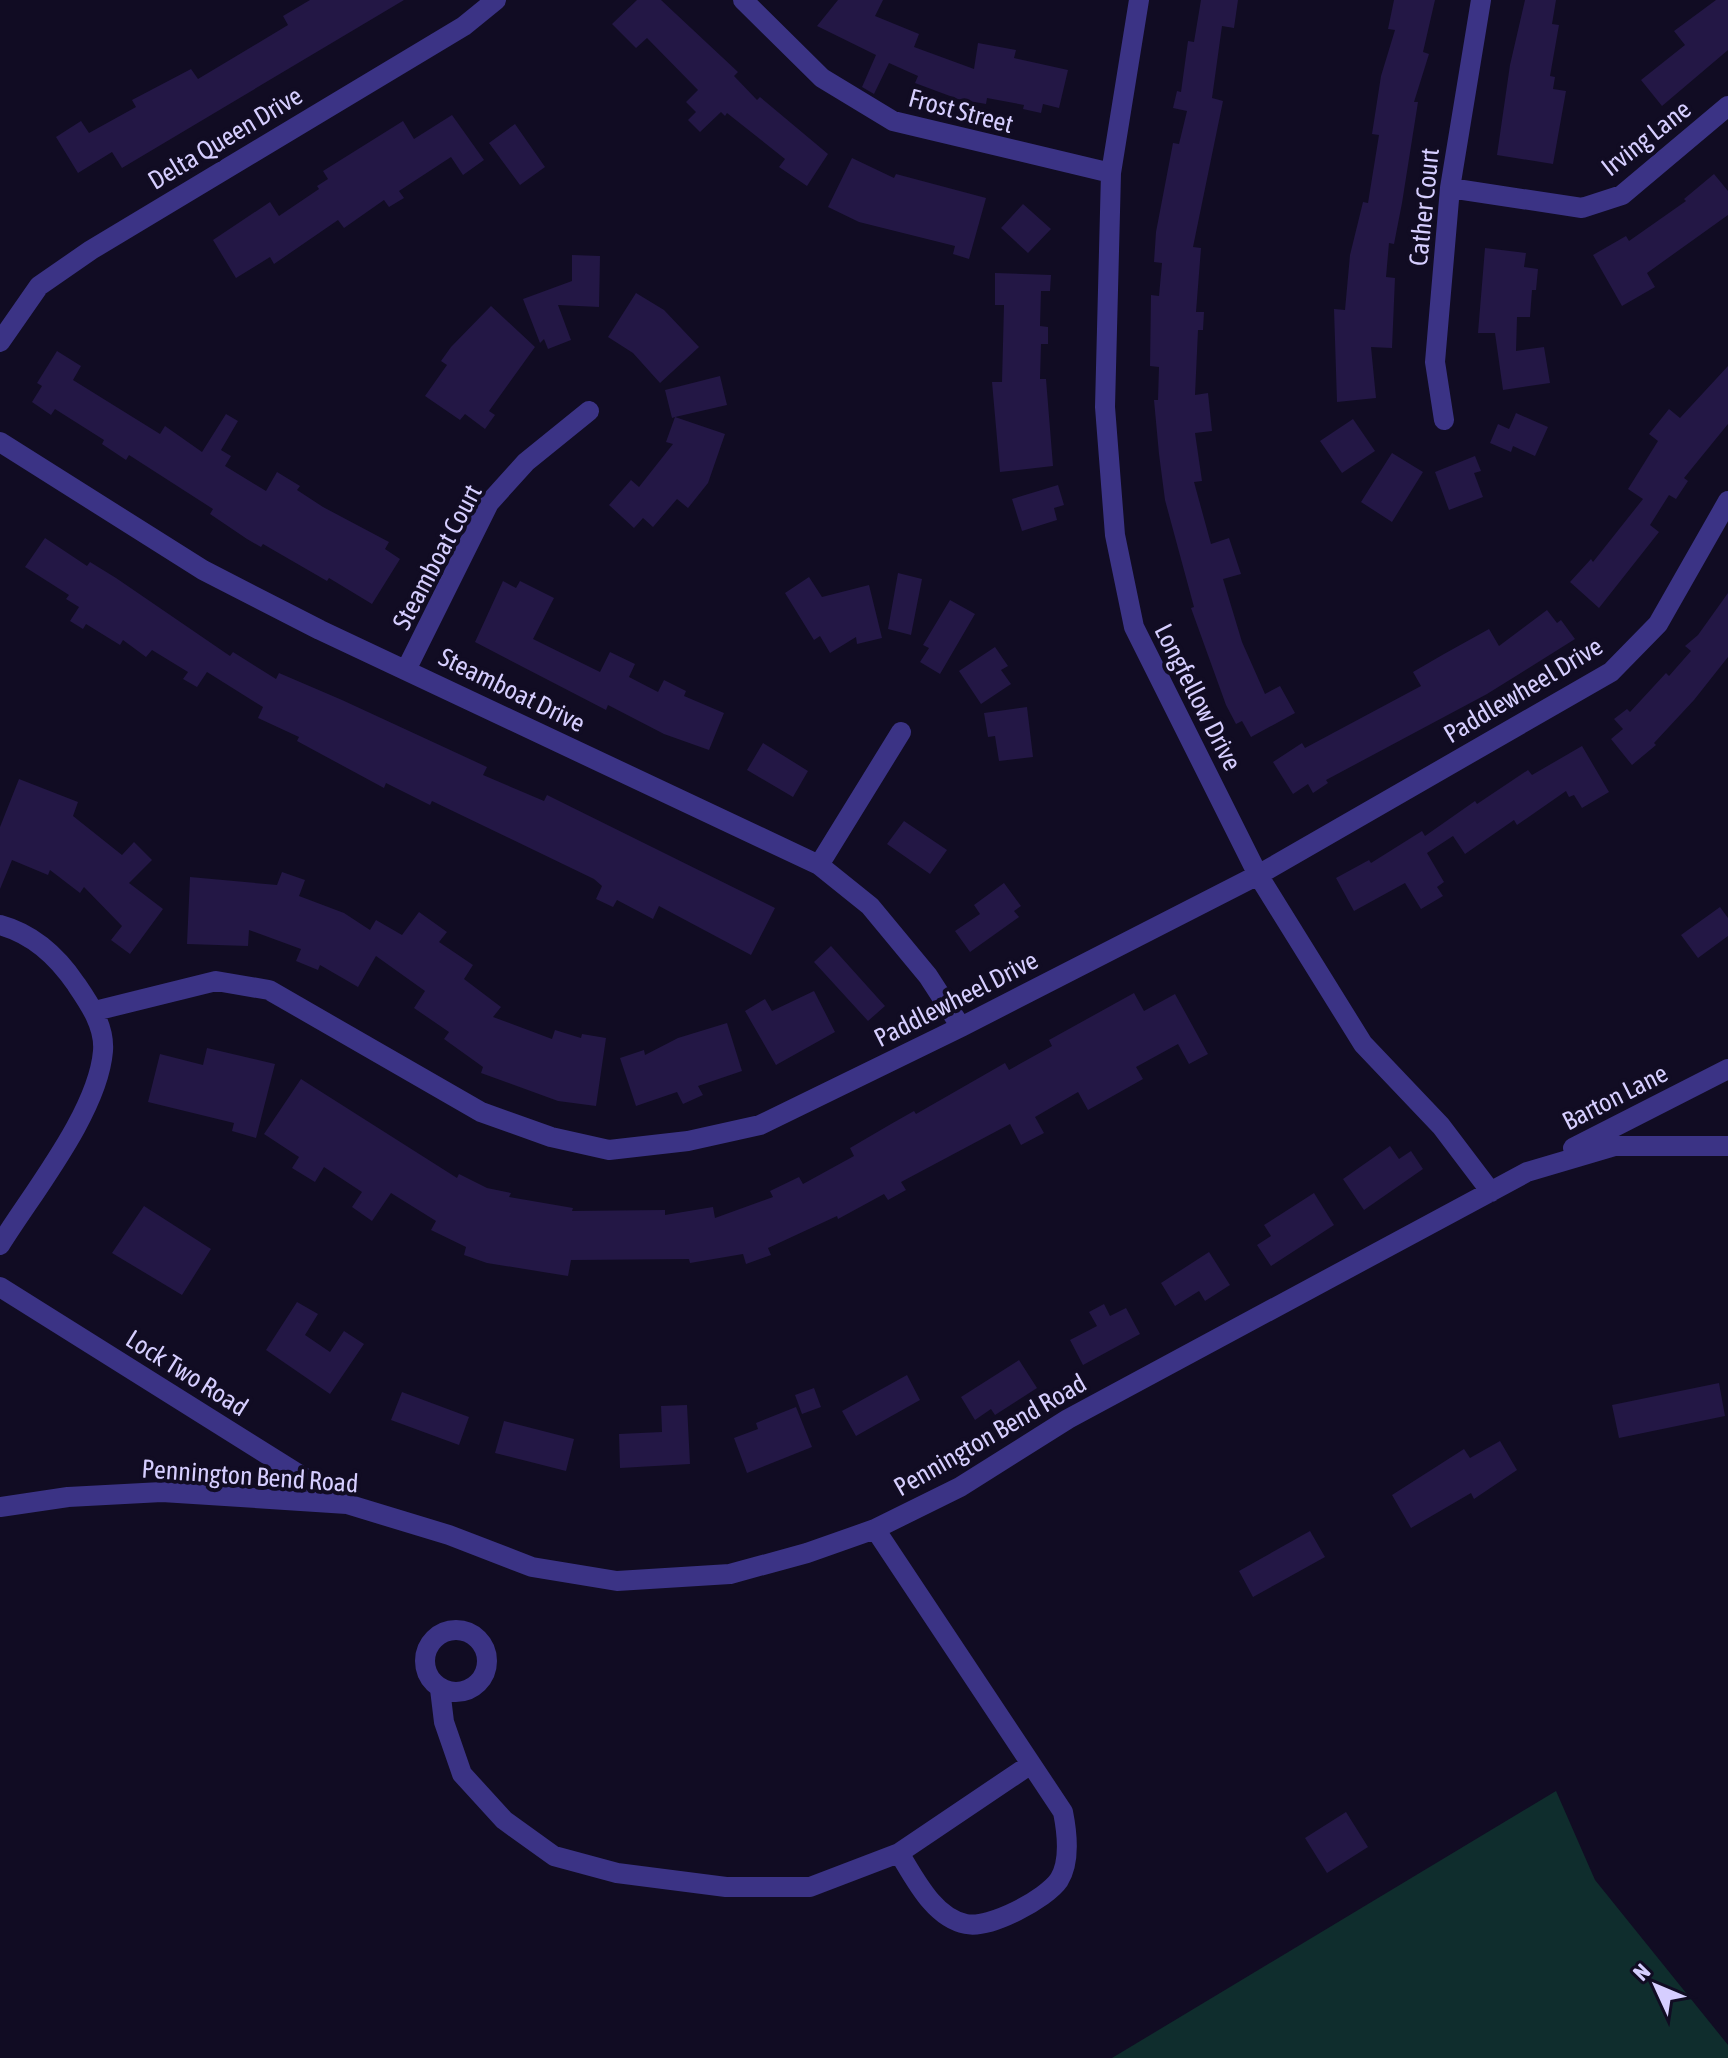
<svg xmlns="http://www.w3.org/2000/svg" width="1728" height="2058" viewBox="0 0 1728 2058" font-family="'Asap Condensed',sans-serif">
<style>
.green{fill:#0f2d2d}
.building{fill:#231745}
.lines{fill:none;stroke-linecap:round;stroke-linejoin:round}
.street{stroke:#3b3385;stroke-width:20}
.labels{text-anchor:middle;stroke-width:8;stroke-linejoin:round;paint-order:stroke}
.street-label{font-size:26px;fill:#d6ceff;stroke:#110c23}
</style>
<rect width="100%" height="100%" fill="#110c23"/>
<path class="green" d="M1556 1791 1595 1880 1728 2045V2058H1112Z"/>
<path class="building" d="M310 0H404L122 168 112 152 78 173 56 137 81 121 89 133 136 107 132 100 191 69 198 79 288 25 283 16Z
M637 0H661L738 72 734 76 757 100 760 97 828 154 807 186 779 167 785 159 727 113 725 116 721 112 700 132 688 120 696 112 686 102 698 90 647 38 636 48 612 24Z
M838 0H883L875 16 919 34 914 47 974 69 978 43 1016 50 1014 58 1068 70 1059 108 1043 104 1041 113 1023 109 1024 105 987 98 986 104 958 99 915 83 918 76 889 63 874 94 862 87 876 55 817 26Z
M1201 0H1238L1234 28 1222 26 1212 98 1223 101 1193 247 1201 248 1196 312H1204L1203 330H1198L1195 395 1208 393 1212 431 1195 433 1202 481 1194 482 1211 544 1229 538 1241 574 1223 579 1242 642 1265 694 1280 686 1295 713 1251 737 1242 721 1236 724 1226 705 1191 608 1194 607 1165 500 1159 454 1154 400H1158L1159 367 1150 366 1151 295 1159 296 1162 263 1154 262 1156 232 1173 143 1179 144 1187 111 1173 108 1177 91 1181 92 1188 41 1194 42Z
M1394 0H1435L1423 52 1429 54 1414 102H1418L1402 203 1394 244 1389 243 1386 277 1395 278 1392 348 1371 347 1376 398 1337 402 1334 309 1345 310 1350 255 1363 202 1368 203 1379 135 1372 134 1381 76 1395 30 1388 29Z
M1525 0H1556L1552 24 1559 25 1550 76 1555 77 1553 89 1566 91 1553 164 1497 155 1510 65Z
M1716 0H1728V50L1662 106 1641 80 1685 45 1674 31Z
M452 115 484 160 463 175 451 157 399 191 404 198 389 207 384 200 344 228 338 220 274 264 270 257 236 278 213 240 270 202 279 216 319 189 317 186 328 179 323 171 403 121 414 139Z
M515 124 545 167 520 185 489 143Z
M852 158 894 178 896 174 986 198 969 259 953 254 955 246 859 222 828 207Z
M1714 174 1728 191V215L1647 273 1655 287 1622 306 1593 255 1626 236 1629 241 1686 201 1684 199Z
M1023 204 1051 229 1028 253 1001 228Z
M1485 248 1526 253 1524 267 1538 269 1536 290H1532L1530 317H1517L1516 351 1544 347 1550 383 1503 390 1495 333H1478Z
M572 255 600 256 599 307 558 305 571 340 548 349 544 339 540 343 523 299 572 281Z
M995 273 1051 275 1050 291H1041L1040 326 1048 327V344H1041L1040 379H1046L1053 466 1000 472 992 382H1002L1004 305H995Z
M636 293 664 310 699 347 660 383 633 353 608 337Z
M491 306 535 347 489 411 495 415 485 429 465 414 460 420 425 396 447 365 441 361 451 347Z
M57 351 81 366 73 380 160 434 165 426 202 452 226 414 238 421 221 450 231 456 225 466 266 491 277 472 300 486 297 490 323 507 389 542 385 549 400 559 372 604 329 578 327 581 263 544 261 547 247 539 210 514 213 509 129 455 126 460 102 444 104 440 55 409 51 415 32 402 42 386 37 383Z
M1728 366V424L1684 478 1688 481 1676 499 1669 495 1650 525 1659 532 1599 608 1570 582 1591 559 1593 562 1643 499 1628 489 1658 441 1649 434 1669 409 1680 418Z
M720 376 727 405 675 417 725 434 708 483 688 508 677 499 653 527 643 518 634 528 609 505 631 480 639 487 673 444 666 442 675 417 672 418 665 390Z
M1516 413 1548 427 1535 456 1513 446 1511 452 1490 443 1498 424 1509 429Z
M1353 419 1375 451 1342 473 1320 441Z
M1392 453 1423 472 1392 522 1361 502Z
M1475 456 1481 471 1474 473 1483 497 1449 510 1435 472Z
M1058 485 1064 505 1054 508 1057 520 1022 531 1012 499Z
M45 538 87 566 90 562 116 578 230 656 233 652 276 679 279 673 342 700 487 767 483 775 544 801 547 795 775 908 751 955 659 906 653 919 617 900 613 907 596 899 602 886 594 879 432 801 430 805 386 783 384 788 297 741 299 737 258 718 263 707 207 672 197 687 183 679 188 672 152 650 146 657 123 640 120 645 86 624 83 629 70 621 79 607 66 599 69 595 25 567Z
M898 573 922 579 911 635 888 629Z
M809 577 822 597 869 585 882 638 857 644 856 637 830 653 820 636 814 640 785 593Z
M503 581 516 588 520 581 554 598 533 639 600 672 610 652 635 664 629 677 658 692 664 680 686 691 684 696 724 713 709 750 664 734 608 705 606 710 475 642Z
M1728 593V657L1694 700 1654 743 1656 745 1632 765 1611 739 1623 729 1614 719 1627 709 1630 712 1666 673 1669 676 1691 651 1685 646 1698 635Z
M950 600 975 614 940 674 920 662 929 648 923 645Z
M1547 610 1557 623 1561 620 1575 639 1487 694 1326 780 1328 783 1313 793 1308 784 1293 794 1273 762 1302 743 1305 748 1421 686 1413 672 1444 654 1489 629 1499 646Z
M995 647 1008 666 1001 670 1011 684 981 704 959 671Z
M1027 707 1033 757 999 761 995 736 988 737 984 713Z
M763 743 808 771 793 797 747 770Z
M1582 746 1609 792 1582 808 1574 795 1569 797 1566 791 1517 825 1514 820 1465 854 1453 836 1427 853 1444 882 1437 887 1443 896 1421 909 1405 883 1354 911 1336 878 1369 860 1371 863 1422 831 1425 836 1475 801 1477 804 1528 770 1532 775Z
M19 779 78 802 73 816 122 855 134 842 152 860 129 883 163 909 130 954 111 940 122 926 84 887 80 893 50 870 48 875 12 860 0 889V827Z
M904 821 947 850 930 874 887 844Z
M282 872 305 880 299 896 344 913 370 930 376 920 402 935 419 912 447 932 439 942 473 965 464 979 501 1007 493 1017 552 1039 555 1030 581 1038 582 1034 606 1038 596 1106 558 1101 481 1073 483 1067 444 1039 449 1032 414 1008 425 991 376 956 358 987 320 965 318 970 296 961 301 949 249 930 248 946 187 944 190 877 277 885Z
M1004 883 1021 906 1014 911 1019 917 970 952 955 931 980 914 974 905Z
M1720 907 1728 918V936L1698 958 1681 935Z
M831 946 885 1006 868 1021 814 962Z
M814 991 835 1032 776 1065 745 1011 765 999 772 1011Z
M1134 993 1144 1011 1175 994 1208 1054 1189 1064 1178 1044 1136 1067 1143 1079 1088 1110 1078 1092 1035 1117 1044 1133 1021 1145 1010 1124 901 1182 906 1190 888 1200 884 1194 838 1219 837 1216 768 1248 771 1255 746 1264 743 1254 690 1263 689 1259 571 1260 568 1276 487 1263 464 1255 466 1247 431 1230 436 1221 391 1193 372 1221 352 1207 362 1192 324 1167 315 1182 292 1168 299 1157 264 1134 301 1079 457 1178 459 1174 487 1188 511 1193 509 1197 573 1208 572 1211 665 1210V1215L713 1207 715 1218 773 1197 770 1191 799 1177 803 1184 854 1156 850 1148 891 1124 914 1111 916 1114 1005 1063 1009 1070 1052 1046 1049 1040Z
M727 1023 742 1071 698 1086 703 1095 683 1104 677 1092 636 1106 620 1058 644 1050 645 1055 678 1038Z
M207 1048 275 1064 256 1138 232 1131 234 1123 148 1102 160 1054 203 1065Z
M1390 1146 1399 1159 1411 1151 1423 1169 1364 1210 1343 1179Z
M1314 1193 1334 1225 1271 1266 1257 1245 1271 1236 1264 1225Z
M144 1206 211 1249 182 1295 112 1253Z
M1209 1252 1230 1285 1205 1301 1199 1291 1175 1306 1161 1283Z
M297 1302 318 1314 305 1335 330 1352 344 1331 364 1344 330 1394 266 1350Z
M1104 1304 1110 1316 1126 1308 1140 1334 1083 1365 1070 1340 1097 1326 1089 1312Z
M1019 1360 1037 1388 995 1415 991 1409 975 1420 961 1397Z
M907 1375 920 1400 856 1436 842 1411Z
M1719 1383 1725 1416 1619 1438 1612 1405Z
M814 1388 821 1407 802 1414 795 1395Z
M402 1392 469 1417 459 1445 391 1420Z
M687 1405 690 1464 620 1468 619 1434 662 1432 661 1406Z
M796 1407 812 1447 747 1473 734 1438 758 1429 756 1423Z
M504 1421 574 1439 566 1471 495 1453Z
M1500 1441 1517 1470 1474 1499 1471 1493 1411 1528 1392 1495 1464 1449 1470 1458Z
M1310 1531 1325 1557 1253 1597 1239 1571Z
M1346 1812 1368 1847 1327 1873 1305 1838Z"/>
<g class="lines">
<path class="street" d="M743 0 822 78 893 121 1111 173
M1139 0 1111 173 1105 407 1115 535 1134 627 1258 875 1363 1044 1441 1126 1491 1192
M1450 188 1582 208 1622 195 1728 106
M0 342 39 286 91 250 464 26 496 0
M1444 420 1435 362 1450 188 1481 0
M0 442 203 570 320 630 819 865 870 906 928 976 961 1027
M407 668 489 503 526 462 589 411
M819 865 901 732
M0 925C33 934 57 956 76 984 89 1003 105 1026 103 1051 98 1112 33 1192 0 1245
M95 1011 216 981 269 990 481 1112 551 1137 609 1150 688 1141 760 1125 961 1027 1258 875 1611 672 1658 624 1728 501
M1573 1148 1728 1069
M0 1287 343 1502
M0 1507 68 1497 162 1492 347 1504 449 1535 532 1567 617 1581 730 1574 807 1553 875 1529 960 1487 1068 1419 1527 1172 1615 1146H1728
M425 1661a31 31 0 1 1 62 0a31 31 0 1 1-62 0Z
M440 1689 444 1722 462 1774 504 1820 554 1856 617 1873 726 1887H810L899 1853C915 1879 934 1918 966 1924 990 1929 1046 1899 1059 1880 1071 1861 1067 1832 1063 1812L875 1529
M899 1853 1031 1764"/>
</g>
<g class="labels">
<g class="street-label">
<text transform="translate(961 111) rotate(15)" y="9">Frost Street</text>
<text transform="translate(225 138) rotate(-31)" y="9">Delta Queen Drive</text>
<text transform="translate(1646 138) rotate(-38)" y="9">Irving Lane</text>
<text transform="translate(1424 207) rotate(-84)" y="9">Cather Court</text>
<text transform="translate(437 557) rotate(-62)" y="9">Steamboat Court</text>
<text transform="translate(512 690) rotate(26)" y="9">Steamboat Drive</text>
<text transform="translate(1523 690) rotate(-31)" y="9">Paddlewheel Drive</text>
<text transform="translate(1198 697) rotate(63)" y="9">Longfellow Drive</text>
<text transform="translate(956 999) rotate(-27)" y="9">Paddlewheel Drive</text>
<text transform="translate(1615 1097) rotate(-27)" y="9">Barton Lane</text>
<text transform="translate(187 1373) rotate(32)" y="9">Lock Two Road</text>
<text transform="translate(990 1435) rotate(-30)" y="9">Pennington Bend Road</text>
<text transform="translate(250 1476) rotate(4)" y="9">Pennington Bend Road</text>
</g>
</g>
<g transform="translate(1656 1986) rotate(314)" stroke="#110c23" stroke-width="6" paint-order="stroke">
<path d="M0-6L14 30L0 20L-14 30Z" fill="#d6ceff"/>
<text y="-12" font-size="22" font-weight="bold" text-anchor="middle" fill="#d6ceff">N</text>
</g>
</svg>
